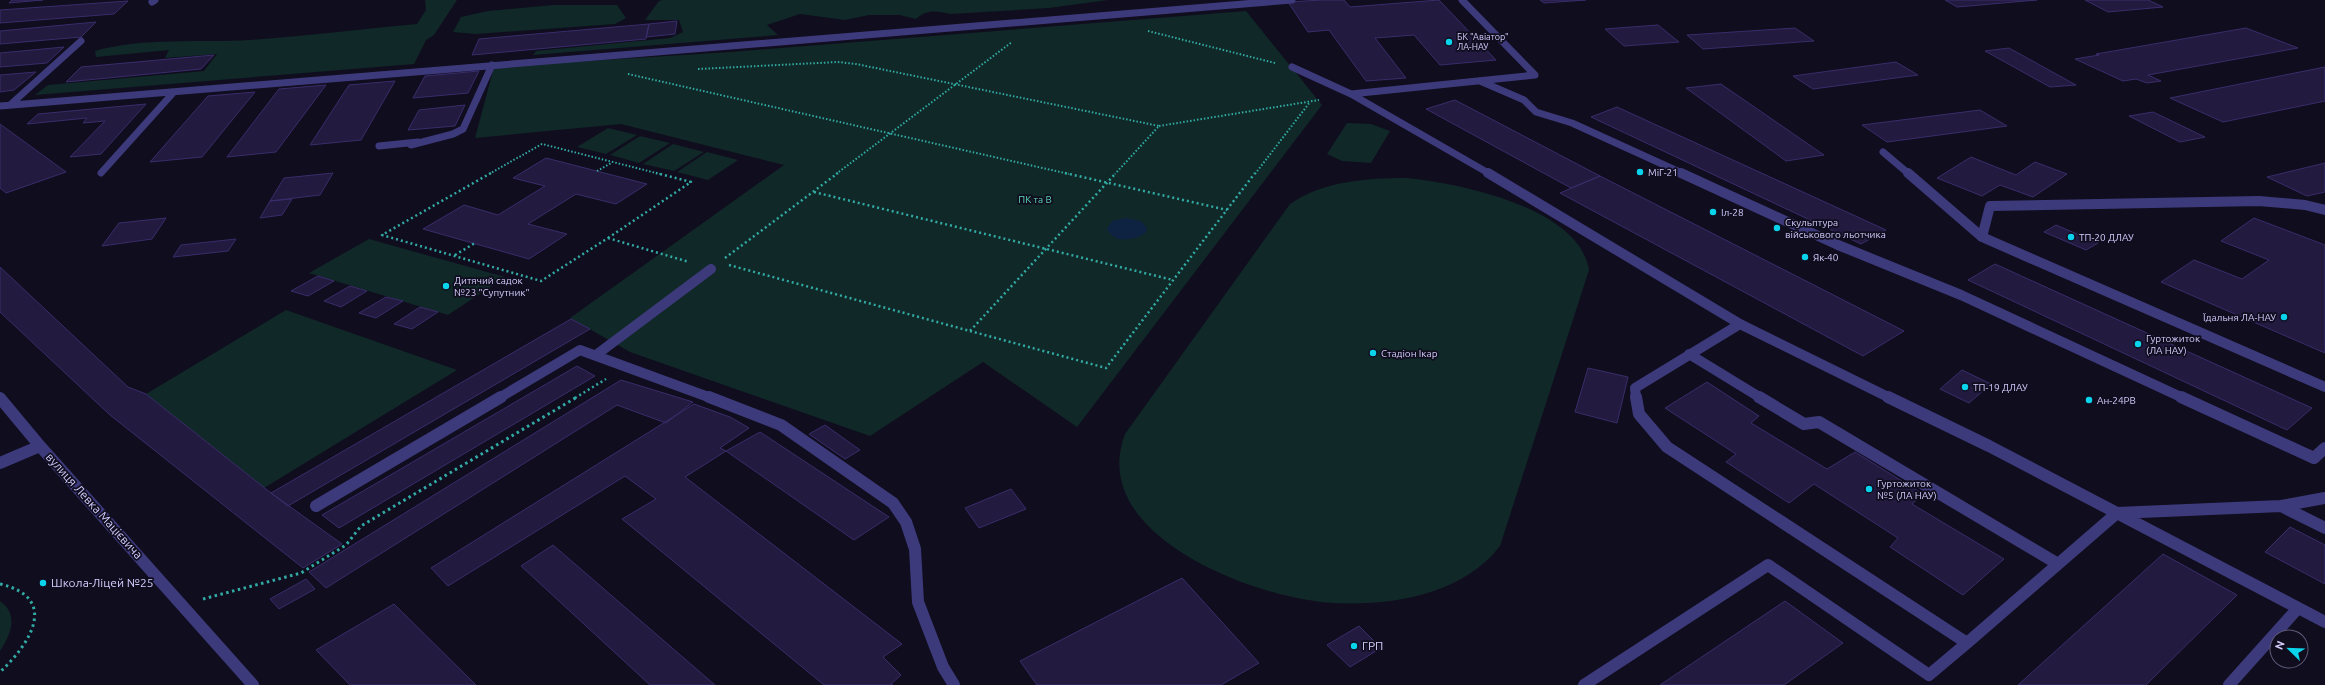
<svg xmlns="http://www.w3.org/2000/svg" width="2325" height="685" viewBox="0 0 2325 685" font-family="Ubuntu,sans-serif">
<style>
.green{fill:#102827}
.water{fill:#0e2242}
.building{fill:#221a3f;stroke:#392d6a}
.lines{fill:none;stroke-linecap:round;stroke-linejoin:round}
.path-far2{stroke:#32aba5;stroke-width:2;stroke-dasharray:1.5 2;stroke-linecap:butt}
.path-far1{stroke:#32aba5;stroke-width:2.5;stroke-dasharray:2 3;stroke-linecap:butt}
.path{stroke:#32aba5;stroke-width:3;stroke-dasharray:2.5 3.5;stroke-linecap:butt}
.minor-far2{stroke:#3d3a7c;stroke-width:7}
.minor-far1{stroke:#3d3a7c;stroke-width:10}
.minor{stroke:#3d3a7c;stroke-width:12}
.poi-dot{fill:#0ad4ec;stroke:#100d1f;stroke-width:1.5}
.labels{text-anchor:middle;stroke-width:3.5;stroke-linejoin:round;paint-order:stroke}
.far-poi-label{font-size:9px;fill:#d3cdfd;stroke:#100d1f;text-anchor:start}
.poi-label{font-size:10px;fill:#d3cdfd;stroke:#100d1f;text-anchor:start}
.park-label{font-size:10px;fill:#5cd9bb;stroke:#100d1f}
.near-street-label{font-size:12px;fill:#d3cdfd;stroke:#100d1f}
.near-poi-label{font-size:12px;fill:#d3cdfd;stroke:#100d1f;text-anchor:start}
</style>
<rect width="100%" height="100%" fill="#100d1f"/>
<path class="green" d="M425 0H457L434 35 426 40 414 64 35 95 48 85 204 71 217 54 165 58 169 50 96 57 95 51C143 37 200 43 250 40 306 36 361 29 417 24L426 10Z
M663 0H1108L1049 8 950 14C937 11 927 9 916 19L900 15H869L845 20 800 14 767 25 778 35 533 55 536 51 670 38 683 32 679 20H645L659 1Z
M553 5H617L626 18 615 24 475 34 453 32 461 17 488 11Z
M1246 11 1322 105 1077 427 983 362 870 436 630 352 570 318 784 165 621 124 475 138 494 67 731 52Z
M1347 123 1371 124 1390 131 1371 163 1342 161 1327 154Z
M608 128 637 135 606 154 577 147Z
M640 136 670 143 639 163 610 155Z
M673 144 704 152 674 171 643 164Z
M707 152 738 160 708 180 677 172Z
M1406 178C1458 183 1579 207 1589 270L1500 546C1462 595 1392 606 1333 603 1257 599 1086 536 1125 434L1290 204C1323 181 1367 178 1406 178Z
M369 239 505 277 448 315 309 273Z
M286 310 457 370 264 488 146 394Z
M0 601C19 614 11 635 0 651Z"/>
<path class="water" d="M1126 218 1141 221 1147 228 1146 232C1136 241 1113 244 1107 229L1112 221Z"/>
<path class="building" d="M12 0H43L9 3Z
M1322 0H1344L1350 7 1439 0 1496 60 1440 65 1414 35 1375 38 1406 78 1366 81 1329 30 1308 32 1288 2Z
M1540 0H1586L1544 3Z
M1945 0H2037L1957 7Z
M2085 0H2148L2163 7 2108 12Z
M128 1 114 14 0 23V10Z
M677 21 675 34 646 37 649 24Z
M96 22 81 37 0 44V31Z
M649 24 646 39 472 55 479 39Z
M1658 25 1679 42 1624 46 1605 29Z
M1795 28 1814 41 1703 49 1687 35Z
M2246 28 2298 48 2148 75 2161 81 2147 83 2136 79 2123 81 2075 59 2099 55 2096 54Z
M64 47 47 63 0 67V53Z
M2009 48 2076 85 2050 87 1985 51Z
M214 55 201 69 66 82 81 67Z
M1896 62 1918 75 1813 89 1793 76Z
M2325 67V101L2223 122 2170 98Z
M479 71 468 93 413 98 425 76Z
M36 72 14 90 0 92V75Z
M395 81 361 140 310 145 349 85Z
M1721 84 1824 155 1786 161 1686 88Z
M326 85 276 152 227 157 279 89Z
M255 92 202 157 150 162 208 96Z
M1455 100 1600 176 1571 188 1426 109Z
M146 104 101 154 70 157 105 121 83 123 87 118 27 124 38 114Z
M465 105 455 126 408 130 419 110Z
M1617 107 1886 230 1861 244 1591 117Z
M1980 110 2007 126 1887 142 1862 125Z
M2153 112 2205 137 2180 142 2129 116Z
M0 124 66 172 6 193 0 188Z
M1971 157 2016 175 2035 162 2067 174 2033 197 2000 185 1982 196 1937 178Z
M546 158 647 184 616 204 576 194 528 224 567 234 529 259 423 229 464 205 498 215 545 186 513 178Z
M2325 163V192L2307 196 2267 177Z
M333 173 320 195 270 201 284 178Z
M1600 176 1904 331 1863 356 1560 193Z
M292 199 282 215 260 218 270 201Z
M166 218 152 239 102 246 119 223Z
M2254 218 2325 245V353L2161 282 2194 260 2242 279 2269 260 2221 241Z
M2056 225 2098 243 2086 250 2044 232Z
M236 239 228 251 173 257 181 245Z
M1995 264 2312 408 2287 430 1968 280Z
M0 267 128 387 146 394 271 493 342 544 303 568 110 415 0 312Z
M318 276 334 281 308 296 291 291Z
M350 286 367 291 341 307 324 301Z
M386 297 403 301 376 318 359 313Z
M420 307 438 312 412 329 394 324Z
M571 319 590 329 288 506 271 493Z
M577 366 595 376 339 528 322 515Z
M1588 368 1628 377 1617 423 1575 412Z
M1962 370 1991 384 1969 403 1940 389Z
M621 380 693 402 666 423 617 405 326 588 309 572Z
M1707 382 1759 416 1751 423 1827 469 1855 452 1923 494 1912 504 2004 559 1963 595 1890 547 1898 538 1814 484 1789 503 1726 462 1736 454 1665 408Z
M694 404 730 417 749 428 720 448 726 451 685 477 902 644 883 657 901 675 891 684 893 685H824L622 519 656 499 625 476 448 586 431 568Z
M825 425 860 450 845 459 809 434Z
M760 432 889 517 854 540 726 451Z
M1011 489 1026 509 979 528 965 508Z
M2290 527 2325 545V584L2265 552Z
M553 545 715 685H650L521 566Z
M2163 554 2237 595 2146 685H2018Z
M1182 578 1259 663 1221 685H1037L1020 661Z
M306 579 315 589 279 609 270 599Z
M1785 601 1843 643 1784 685H1660Z
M394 604 476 685H350L316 650Z
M1359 626 1381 648 1350 667 1327 645Z"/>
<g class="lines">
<path class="path-far2" d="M1148 31 1275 63
M698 69 838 62 856 64 1159 126 1115 174
M628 74 1069 174
M1159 126 1319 100
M597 171 611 163
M489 174 542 144 660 174
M836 174 1012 42
M1255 174 1310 102"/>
<path class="path-far1" d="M491 173 382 235 541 281 608 238
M1065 173 1227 210
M814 192 1173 280
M608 238 689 262
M608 238 691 182 656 173
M455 255 475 243
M725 258 838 173
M729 265 970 331 1116 173
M970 331 1106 368 1255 173
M575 398 606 379"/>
<path class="path" d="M0 584C60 598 30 644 0 672
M203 599 301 573 346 545 361 526 577 397"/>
<path class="minor-far2" d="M152 2 155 0
M1292 67 1351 94 1535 75 1462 0
M1480 81 1524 100 1536 112 1572 123 1684 174
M1351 94 1490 174
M10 105 81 41
M0 106 1292 0
M411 145 453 134 463 129 492 65
M379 146 418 142
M1883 152 1909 174
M101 173 173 93"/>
<path class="minor-far1" d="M1488 173 1740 324 1890 398
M1681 173 1838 245 1961 295 2183 398
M1908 173 1982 237
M2325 210 2305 205 2259 201 1990 206 1982 237 2325 387
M1689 354 1761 398
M596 355 711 269
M499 398 580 350 711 398
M1636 398 1635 388 1740 324"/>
<path class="minor" d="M709 397 781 425 893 503 906 522 915 549 918 602 943 667 954 685
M1636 397 1639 414 1667 447 1967 643 2117 513 2281 506 2325 498
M1759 397 1804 424 1819 422 2058 564
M1888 397 1989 446 2325 622
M2181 397 2314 458 2325 448
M0 398 40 446 253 685
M0 463 40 446
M316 506 501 397
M2281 506 2325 528
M1584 685 1768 565 1929 675 1967 643
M2229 685 2298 608"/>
</g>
<g class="poi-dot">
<circle cx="1449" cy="42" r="4"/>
<circle cx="1640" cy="172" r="4"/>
<circle cx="1713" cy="212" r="4"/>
<circle cx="1777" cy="228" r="4"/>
<circle cx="2071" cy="237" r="4"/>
<circle cx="1805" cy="257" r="4"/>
<circle cx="446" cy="286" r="4"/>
<circle cx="2284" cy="317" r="4"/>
<circle cx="2138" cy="344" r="4"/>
<circle cx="1373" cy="353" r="4"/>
<circle cx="1965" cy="387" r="4"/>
<circle cx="2089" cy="400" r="4"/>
<circle cx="1869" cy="489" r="4"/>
<circle cx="43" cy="583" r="4"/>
<circle cx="1354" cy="646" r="4"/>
</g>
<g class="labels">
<g class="far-poi-label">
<text x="1457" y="40">БК "Авіатор"<tspan x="1457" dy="10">ЛА-НАУ</tspan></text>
</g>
<g class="poi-label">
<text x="1648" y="176">МіГ-21</text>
<text x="1721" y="216">Іл-28</text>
<text x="1785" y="226">Скульптура<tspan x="1785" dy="12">військового льотчика</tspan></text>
<text x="2079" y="241">ТП-20 ДЛАУ</text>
<text x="1813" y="261">Як-40</text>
<text x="454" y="284">Дитячий садок<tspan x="454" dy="12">№23 "Супутник"</tspan></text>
<text x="2276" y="321" text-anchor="end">Їдальня ЛА-НАУ</text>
<text x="2146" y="342">Гуртожиток<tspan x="2146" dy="12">(ЛА НАУ)</tspan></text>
<text x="1381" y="357">Стадіон Ікар</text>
<text x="1973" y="391">ТП-19 ДЛАУ</text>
<text x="2097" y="404">Ан-24РВ</text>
<text x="1877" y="487">Гуртожиток<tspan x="1877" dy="12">№5 (ЛА НАУ)</tspan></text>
</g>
<g class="park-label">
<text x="1035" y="203">ПК та В</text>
</g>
<g class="near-street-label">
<text transform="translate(94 506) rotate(48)" y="4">вулиця Левка Мацієвича</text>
</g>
<g class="near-poi-label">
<text x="51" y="587">Школа-Ліцей №25</text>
<text x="1362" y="650">ГРП</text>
</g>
</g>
<g transform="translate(2289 649) rotate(293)"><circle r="19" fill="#100d1f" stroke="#5e5a78"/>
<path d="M0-3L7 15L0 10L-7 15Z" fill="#0ad4ec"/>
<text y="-6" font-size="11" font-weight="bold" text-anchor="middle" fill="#d3cdfd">N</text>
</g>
</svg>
